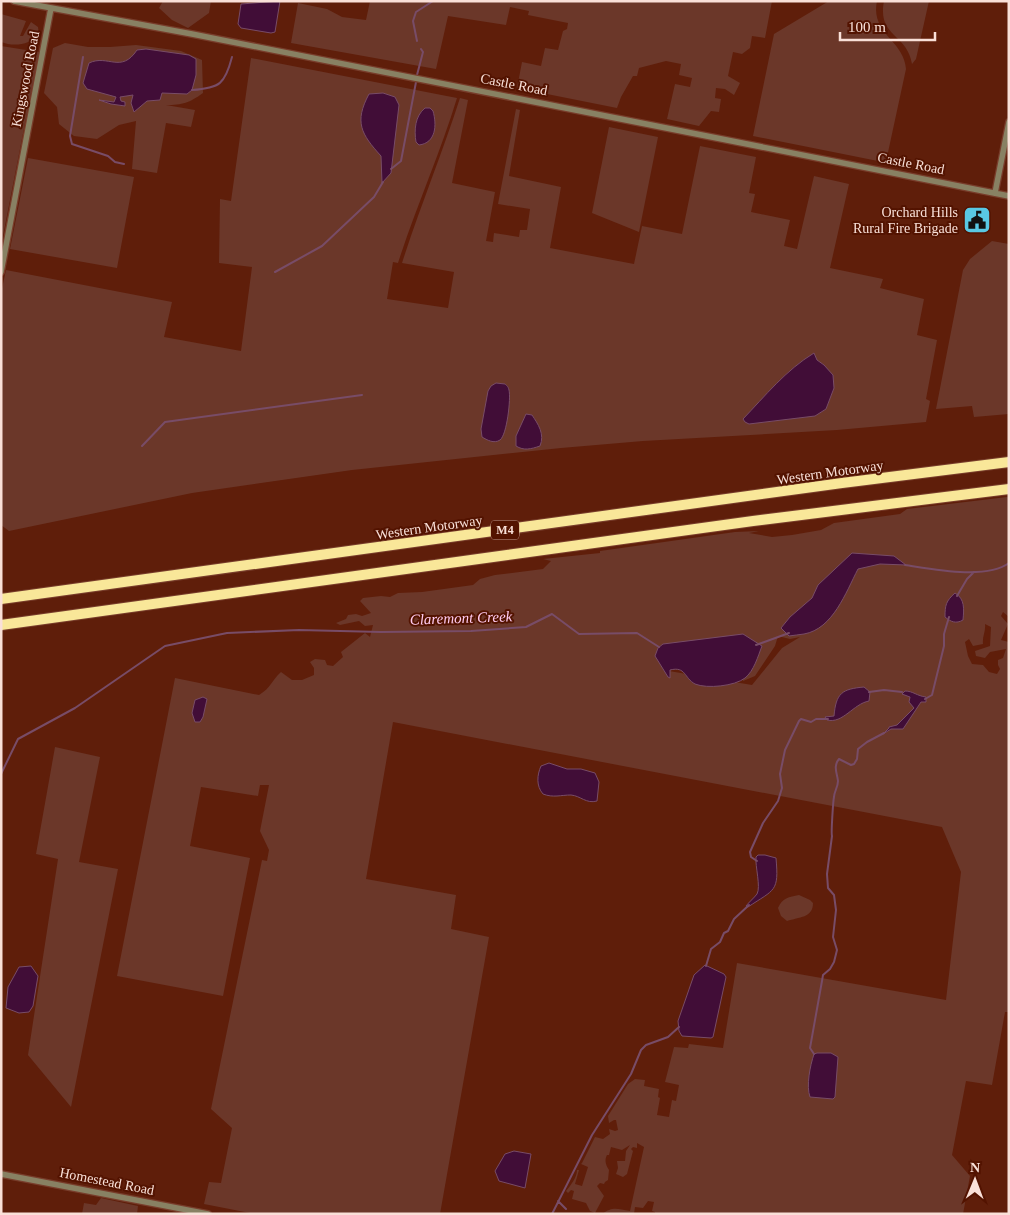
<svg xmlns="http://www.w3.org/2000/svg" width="1010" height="1215" viewBox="0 0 1010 1215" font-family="Georgia,serif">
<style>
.green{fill:#6b3729;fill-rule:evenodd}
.water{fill:#410d37;stroke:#784c67}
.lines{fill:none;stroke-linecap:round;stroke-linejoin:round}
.stream{stroke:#784c67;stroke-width:2}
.street-casing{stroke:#783d2b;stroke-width:8}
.highway-casing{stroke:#783d2b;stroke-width:12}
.street{stroke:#888163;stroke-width:5.5}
.highway{stroke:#f9e799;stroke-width:10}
.labels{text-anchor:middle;stroke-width:4;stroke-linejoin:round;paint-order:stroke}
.shield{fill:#531300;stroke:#c7a297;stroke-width:1}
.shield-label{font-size:12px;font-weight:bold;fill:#f9e0d8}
.street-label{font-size:14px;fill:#f9e0d8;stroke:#531300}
.poi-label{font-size:14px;fill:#f9e0d8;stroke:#531300;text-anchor:end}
.water-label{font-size:15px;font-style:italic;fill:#ffcbf0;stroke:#531300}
</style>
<rect width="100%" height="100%" fill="#5f1e0a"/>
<path class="green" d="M163 1H211L209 13 188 28 172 20 159 8Z
M370 1H772L765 38 752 36 750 48 742 54 733 52 728 76 740 83 734 95 725 89 716 88 715 98 721 99 719 112 711 111 699 126 667 119 675 84 690 87 692 78 679 75 681 64 666 61 639 68 637 76H633L621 97 617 108 517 88 522 62 541 66 545 48 558 50 563 31 567 29 568 23 528 15 529 11 510 7 506 25 448 16 436 69 291 43 298 3 327 9 342 17 366 20Z
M829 1H877C870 34 904 40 906 69L887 157 883 162 753 136 774 34Z
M884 1H929L916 59 912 64C907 33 877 37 884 1Z
M1 14 26 21 20 36H23L31 22 38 27 39 34C30 45 14 47 1 42Z
M65 43 88 47H110L136 45 181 51 202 60 203 93C189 103 183 105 166 105L195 110 191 127 166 123 157 173 132 169 136 121 119 125 97 139 74 136 59 124 57 107 44 93 53 48Z
M1 46 39 52 2 241 1 240Z
M251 58 457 98C440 154 416 207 398 263L393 262 387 299 448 308 454 272 402 263C420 207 442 154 460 98L468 100 452 183 495 192 486 241 493 242 494 233 519 237 520 230H527L530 209 498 204 516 109 520 110 509 176 561 187 550 248 634 264 642 226 682 234 700 146 756 157 749 193 755 194 751 212 790 220 784 246 797 249 814 176 849 184 830 268 883 279 880 288 924 299 917 335 937 340 926 399 930 401 926 422 837 430 643 441 561 448 352 470 192 493 9 531 1 525V293L6 270 172 302 164 337 241 351 252 267 219 263 220 199 231 201ZM814 354 817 360 824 365 834 388 826 409 815 416 766 395C779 379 796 364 814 354Z
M609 127 658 137 639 232 592 213Z
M28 158 134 177 117 268 10 249Z
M992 241 1009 244V414L974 417 972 406 936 409 963 270 970 259Z
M1007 497 1009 498V617L1003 612 1001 616 1008 624 1001 640 1009 642V1012H1005L992 1085 966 1081 952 1155 970 1176 963 1214H655V1212L652 1211 654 1202 648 1201 643 1208 635 1207 634 1214H602C613 1206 617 1209 630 1211L644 1147 637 1143V1148L633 1147 631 1149 633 1151 627 1174 623 1177 616 1174 618 1168 617 1161H625L626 1151 630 1145 622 1150 611 1147 609 1155H607C604 1161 606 1165 609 1170L608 1180 605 1182 604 1184 600 1183 597 1186 604 1196 595 1213 590 1211 586 1203 572 1199 574 1191 571 1190 568 1193 566 1191C571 1185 577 1177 577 1170H579L575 1184 582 1186 588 1167 581 1164 582 1163 595 1137 603 1139 610 1134 609 1129 615 1131 618 1130 616 1120H614L609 1123 608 1116 628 1084 635 1079 645 1080 644 1086 659 1089 658 1097 660 1098 657 1115 669 1117 672 1100 676 1101 679 1085 665 1082 674 1047 688 1048 689 1044 723 1048 737 963 946 1000 961 872 942 827 393 722 366 879 456 895 451 929 489 937 440 1214H255L204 1204 209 1182 221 1183 232 1128 211 1109 262 860 267 861 269 850 260 831 269 785H260L258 796 201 787 190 846 250 858 223 996 117 976 175 678 259 695C271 688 271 681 281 672L292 680H302L314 675V668L310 662 315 659 325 660 327 665 333 666 343 657 341 652 365 633 370 637 373 625 365 626 359 621 340 625 336 623 346 619 348 615 356 614 362 616 371 613 360 601 363 598 381 596 390 597 398 593 422 592 473 585 480 579 495 575 543 569 551 561 543 559 600 553V551L735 532 759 531 749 533 772 537 792 535 821 530 834 523 900 514 907 509ZM985 624 991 627 990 646 975 651 976 656 985 658 990 652 1006 649 1003 658 998 660V665L1000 669 997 674 989 672 983 665 972 664 968 656 965 642 969 639 973 646 983 644C982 637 986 631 985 624ZM778 636 790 639 800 637 782 648 752 685 663 670 751 655 740 672 743 681 755 676 775 646Z
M55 747 100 757 79 862 118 869 71 1107 28 1055 58 859 36 854Z
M799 895 810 900 813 903C813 918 799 917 787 921L781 916 778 908C782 898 789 897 799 895Z
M101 1198 138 1206 137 1214H82L84 1203 96 1205Z"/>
<path class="water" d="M280 1 275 32 271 33 241 28 238 24 241 4Z
M146 49 189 55 196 59V75L192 90 187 94 162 93 160 100 147 101 134 112 131 103 133 95 120 97 121 101 125 102V106L111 104 99 100 114 102 116 97 87 89 83 83 89 63C108 54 121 74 137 50Z
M383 93 395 97 399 105 391 173 382 183 381 156C361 134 354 122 369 94Z
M425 108H430L433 111C437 125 436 143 419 145L416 142C414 130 415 116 425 108Z
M814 353 817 360 824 365 833 375 834 388 826 409 815 416 749 424 745 422 743 419C765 396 786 370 814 353Z
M496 383 505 384C507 386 508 386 509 390 511 398 507 435 500 440 494 444 487 440 482 437L481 429 488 391 491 386Z
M526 414 532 415C538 424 545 434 540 446 531 449 524 451 516 446V436Z
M852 553 894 556 906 565 880 564 858 569C846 592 833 629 804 634 799 635 794 635 789 636L781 628 790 617 812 598 818 585Z
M955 593C965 599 964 609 963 620 956 624 951 622 945 617 945 605 946 601 955 593Z
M743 634 762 646C758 656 754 671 745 678 735 686 707 689 695 684 684 678 686 666 670 670V678L668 677 655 656 658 648 663 644Z
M864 687 870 692 869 701C853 704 843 724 827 720L825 717 834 716C836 693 842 689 864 687Z
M905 691C913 691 917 696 926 697V702H921L903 729H891L883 734 889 728V727L897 725 914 708 909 702 910 697 902 694Z
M203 697 207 699 203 717 200 722H195L192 713 195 700Z
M549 763 567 769H581L595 773 599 782 597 801C586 804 581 796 571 795 561 795 553 798 543 794 536 786 537 775 541 766Z
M758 855H765L776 858C779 892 775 889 748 907L746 906C749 902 754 898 757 894 761 887 755 866 756 857Z
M705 965 724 974 726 977 713 1037 711 1038 682 1036 679 1031 678 1021 694 975Z
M31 966 38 976 33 1006 29 1012 19 1013 6 1008 8 987 19 967Z
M817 1053H831L838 1057 835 1097 833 1099 810 1097C806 1086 810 1066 814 1054Z
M514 1151 531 1154 525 1188 499 1181 495 1171 505 1154Z"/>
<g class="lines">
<path class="stream" d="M417 41 413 21 416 12 433 1
M83 57 70 136 72 144 108 156 115 162 124 164
M417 75 423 52 421 49
M192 90C220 88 225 84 232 57
M391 169 401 161 416 82
M275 272 322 246 374 197 383 182
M142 446 165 422 362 395
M905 565C932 569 986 580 1009 563
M957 596 967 579 974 572
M756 645 789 633
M869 692 884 690 902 692
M925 699 932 695 944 646V634L949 617
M1 774 18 739 75 708 165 646 227 633 299 630 381 632 471 631 526 627 552 614 579 634 637 633 659 647
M757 861 751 857 750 852 763 823 778 801 782 788 780 774 785 750 799 721 801 719 811 722 816 719H828
M706 966 711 949 720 942 724 933 728 931 734 919 749 905
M814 1054 810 1048 822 981 823 975 830 969 834 962 837 950 833 937 836 910 834 895 828 888 827 874 832 836C831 834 833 802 834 797 834 792 838 787 838 781 837 773 833 766 839 759L851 765 854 764 857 759 858 749 867 742 884 733
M558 1201 566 1209
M552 1214 592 1135 631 1074 641 1050 646 1045 668 1037 679 1027"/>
<g class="street-casing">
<path id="street" d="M14 1 192 34 1009 196
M995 193 1009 122
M1 272 51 8
M1 1174 208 1214"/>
</g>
<g class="highway-casing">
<path id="highway" d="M1 599 842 483 1009 462
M1 625 753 521 1009 489"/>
</g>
<use href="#street" class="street"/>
<use href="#highway" class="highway"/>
</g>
<defs>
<g id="civic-square" transform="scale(1.4375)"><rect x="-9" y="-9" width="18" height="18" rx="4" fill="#59c8e4" stroke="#531300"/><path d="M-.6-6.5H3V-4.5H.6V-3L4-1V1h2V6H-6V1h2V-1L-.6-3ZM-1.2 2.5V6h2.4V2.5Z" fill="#111"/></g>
</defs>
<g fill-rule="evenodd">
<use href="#civic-square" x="977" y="220"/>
</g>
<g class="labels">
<rect class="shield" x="491" y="520.5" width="28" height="19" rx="4"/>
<g class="shield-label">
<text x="505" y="534">M4</text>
</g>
<g class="street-label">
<text transform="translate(25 79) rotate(-79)" y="5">Kingswood Road</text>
<text transform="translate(514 84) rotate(11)" y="5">Castle Road</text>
<text transform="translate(911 163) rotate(11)" y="5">Castle Road</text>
<text transform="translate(830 472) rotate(-8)" y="5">Western Motorway</text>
<text transform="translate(429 527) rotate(-8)" y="5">Western Motorway</text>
<text transform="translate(107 1181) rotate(11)" y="5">Homestead Road</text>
</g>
<g class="poi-label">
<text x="958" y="217">Orchard Hills<tspan x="958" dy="16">Rural Fire Brigade</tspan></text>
</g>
<g class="water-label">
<text transform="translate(461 618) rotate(-2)" y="5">Claremont Creek</text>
</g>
</g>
<rect width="1010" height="1215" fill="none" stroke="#f9e0d8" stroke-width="5"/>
<g transform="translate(975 1180) rotate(1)" stroke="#531300" stroke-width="4" paint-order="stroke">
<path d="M0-4L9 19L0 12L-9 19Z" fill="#f9e0d8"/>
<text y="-8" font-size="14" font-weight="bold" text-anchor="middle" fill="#f9e0d8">N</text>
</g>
<path d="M840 32v8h95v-8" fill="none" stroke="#f9e0d8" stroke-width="2.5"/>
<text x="848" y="32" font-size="15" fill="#f9e0d8" stroke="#531300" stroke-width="4" paint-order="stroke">100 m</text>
</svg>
